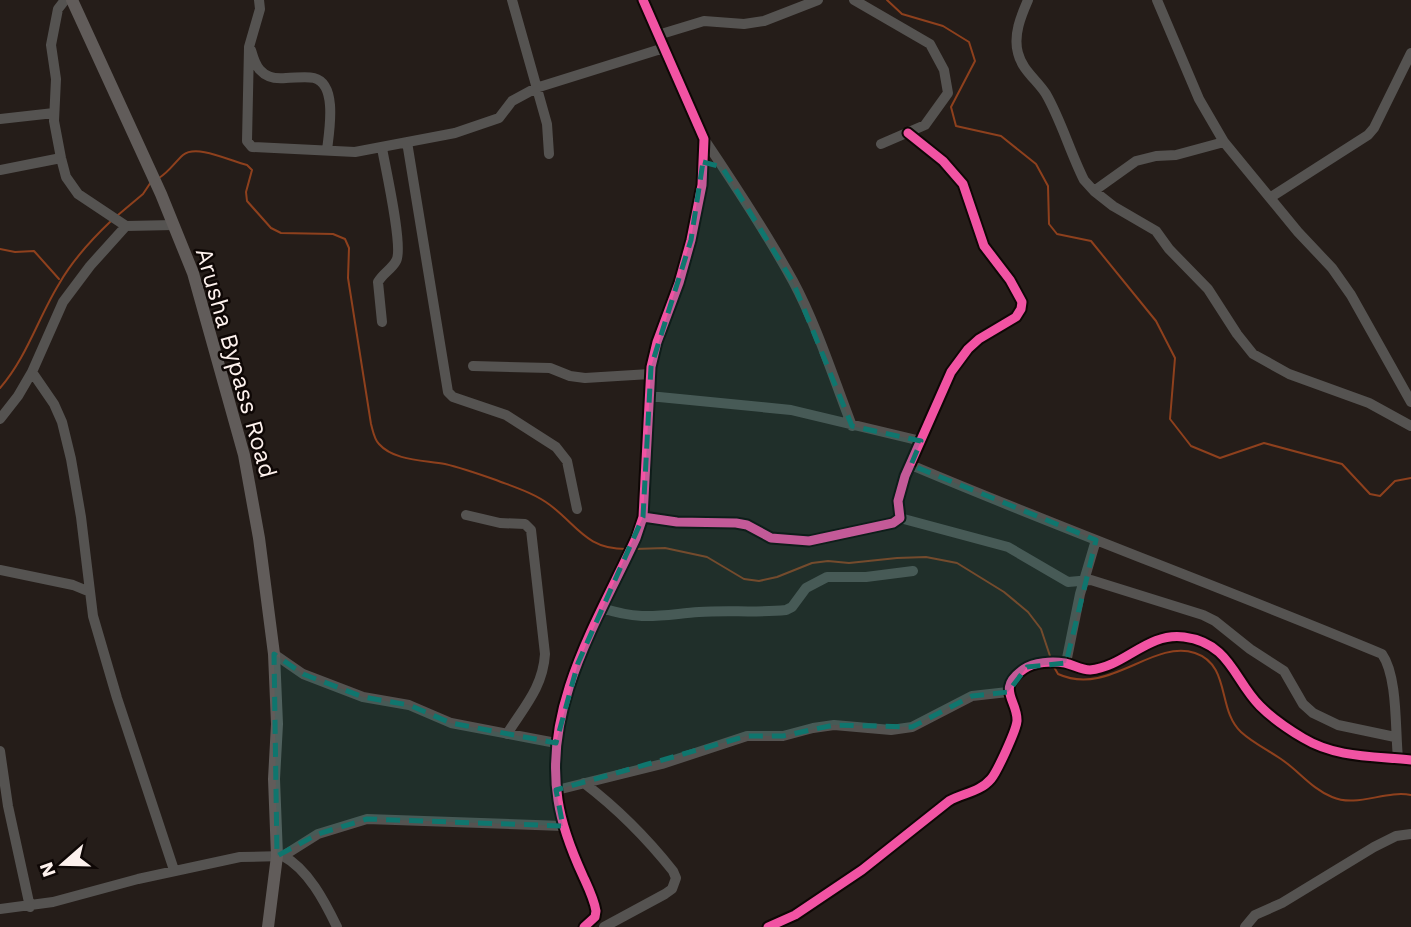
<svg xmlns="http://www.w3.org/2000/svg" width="1411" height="927" viewBox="0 0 1411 927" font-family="'Work Sans',sans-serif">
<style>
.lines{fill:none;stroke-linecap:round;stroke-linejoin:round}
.stream{stroke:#8e401d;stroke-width:2}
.minor{stroke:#555351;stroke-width:10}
.major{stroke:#615c5a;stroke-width:12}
.cycleway-casing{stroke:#0e0705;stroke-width:13}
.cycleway{stroke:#f153a3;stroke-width:9}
.marked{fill:#0f766e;fill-opacity:0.2;stroke:#0f766e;stroke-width:5;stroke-dasharray:14 9;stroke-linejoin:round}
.labels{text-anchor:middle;stroke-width:5;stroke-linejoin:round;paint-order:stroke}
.street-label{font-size:24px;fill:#fdf1ed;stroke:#0e0705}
</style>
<rect width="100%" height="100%" fill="#251d19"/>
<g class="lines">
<path class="stream" d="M887 0 902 14 943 26 969 42 975 61 951 107 956 126 1001 136 1036 164 1048 186 1049 224 1057 234 1091 241 1156 321 1175 358 1170 419 1191 446 1220 458 1264 443 1342 464 1370 494 1380 496 1395 481 1411 478
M159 178C169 172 175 162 183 155 197 144 230 161 247 165L252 170 246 192 247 201 271 228 281 233 333 234 345 239 349 248 348 278 371 424C373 431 374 439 379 444 394 461 424 460 445 464 462 468 479 474 496 480 514 487 534 493 550 505 578 526 586 549 626 549
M118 215 143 194 151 182
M0 249 15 252 34 251 59 279
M0 388C27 357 38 318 59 284 72 261 92 239 111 221
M635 549 665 548 707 557 744 579 759 581 777 577 812 563 828 561 849 563 897 558 926 557 957 563 1004 592 1028 612 1041 629 1051 659
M1054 667 1058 674C1109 697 1152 639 1195 653 1231 665 1217 710 1241 732 1253 743 1268 750 1281 759 1299 771 1312 789 1332 797 1357 808 1385 790 1411 795"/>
<path class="minor" d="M65 0 58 9 51 45 56 79 54 121 61 158 66 177 78 194 126 226
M259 0 260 9 249 47 247 141 252 147 355 152 455 133 499 118 512 101 536 88 664 48
M512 0 547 124 549 154
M854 0 930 44 944 70 948 93 925 125 881 144
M1028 0C1021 16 1013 35 1018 53 1022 70 1037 80 1046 94 1061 120 1070 152 1084 180L1094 191 1113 206 1156 231 1169 249 1208 289 1237 334 1253 354 1289 374 1369 403 1411 426
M1157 0 1199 99 1224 142 1298 232 1332 268 1351 295 1411 402
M658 35 704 21 744 24 764 21 818 0
M251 50C253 57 255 65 260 70 267 78 277 79 286 78 295 78 306 76 314 78 338 84 329 132 327 150
M0 119 54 113
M704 139C735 185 766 232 793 281 817 326 833 377 852 426
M407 142 448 392 453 397 506 415 556 447 567 461 577 509
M382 148C385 166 404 249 396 261 392 269 383 273 378 282L382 322
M0 170 61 158
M1094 191 1136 161 1156 156 1176 155 1224 142
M1271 197 1368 135 1374 128 1411 53
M473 366 550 368 570 376 585 378 650 374
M32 372 54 404 62 422 71 459 81 517 93 616 117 698 174 870
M649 396 791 410 921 441
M0 419 18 396 32 372 63 302 90 266 126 226 174 225
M911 465C1067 531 1226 589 1382 654 1398 677 1395 730 1398 758
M466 515 500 523 525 524 531 530 545 654C543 687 524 707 507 734
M643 517 677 522 736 523 747 525 771 538 809 541 893 523 900 518 898 501 905 476 951 372 968 349 979 339 1016 317 1021 309 1022 302 1010 280 984 246 963 184 943 161 908 133
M900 518 1008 547 1068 582 1091 580 1203 615 1215 621 1250 649 1284 671 1303 704 1313 713 1338 725 1395 737
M0 570 73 585 90 592
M602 608C641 621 660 615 699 612 728 610 757 613 786 610L792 607 806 588 827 577H866L913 571
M274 654 303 674 363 697 409 705 451 723 556 743
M1066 663 1080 594 1096 540
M0 751 8 806 30 907
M584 783C618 809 646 837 673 871L676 878 672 889 665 894 604 927
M557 790 662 764 747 736H783L813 728 834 725 891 730 912 727 972 696 1008 692
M283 856 318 834 367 819 563 826
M0 909 53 902 138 879 240 857 283 856C308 869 325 902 337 927
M584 927 595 917 596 911C594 899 588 887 583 876 572 852 562 827 558 800 543 706 598 620 636 538L643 517 651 367 657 342 679 283 691 240 702 185 704 139 643 0
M768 927 795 915 862 870 949 801C963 793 980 792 991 779 997 772 1016 731 1017 721 1018 700 995 689 1024 669 1034 662 1052 661 1065 663 1074 665 1081 670 1090 670 1125 667 1147 632 1184 637 1230 643 1234 680 1260 706 1272 718 1288 729 1303 738 1336 758 1374 756 1411 760
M1245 927 1255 915 1282 903 1374 847 1396 836 1411 834"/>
<path class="major" d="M72 0 161 194 193 273 244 455 259 538 274 654 277 724 274 779 277 856 268 927"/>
<g class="cycleway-casing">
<path id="cycleway" d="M643 517 677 522 736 523 747 525 771 538 809 541 893 523 900 518 898 501 905 476 951 372 968 349 979 339 1016 317 1021 309 1022 302 1010 280 984 246 963 184 943 161 908 133
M584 927 595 917 596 911C594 899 588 887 583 876 572 852 562 827 558 800 543 706 598 620 636 538L643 517 651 367 657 342 679 283 691 240 702 185 704 139 643 0
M768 927 795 915 862 870 949 801C963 793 980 792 991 779 997 772 1016 731 1017 721 1018 700 995 689 1024 669 1034 662 1052 661 1065 663 1074 665 1081 670 1090 670 1125 667 1147 632 1184 637 1230 643 1234 680 1260 706 1272 718 1288 729 1303 738 1336 758 1374 756 1411 760"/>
</g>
<use href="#cycleway" class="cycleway"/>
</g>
<path class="marked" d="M703 162 722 167 793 282 852 426 921 441 911 465 1096 540 1066 663 1027 667 1008 692 972 696 912 727 834 725 783 736H747L556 790 563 826 367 819 318 834 277 856 274 654 303 674 363 697 409 705 451 723 556 743 578 663 643 517 651 367 691 240Z"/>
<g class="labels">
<g class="street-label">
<text transform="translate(236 363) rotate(74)" y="8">Arusha Bypass Road</text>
</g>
</g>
<g transform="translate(63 864) rotate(250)" stroke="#0e0705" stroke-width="5" paint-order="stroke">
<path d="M0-5L12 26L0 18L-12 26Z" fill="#fdf1ed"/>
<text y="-10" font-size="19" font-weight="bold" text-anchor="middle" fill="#fdf1ed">N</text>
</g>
</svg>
